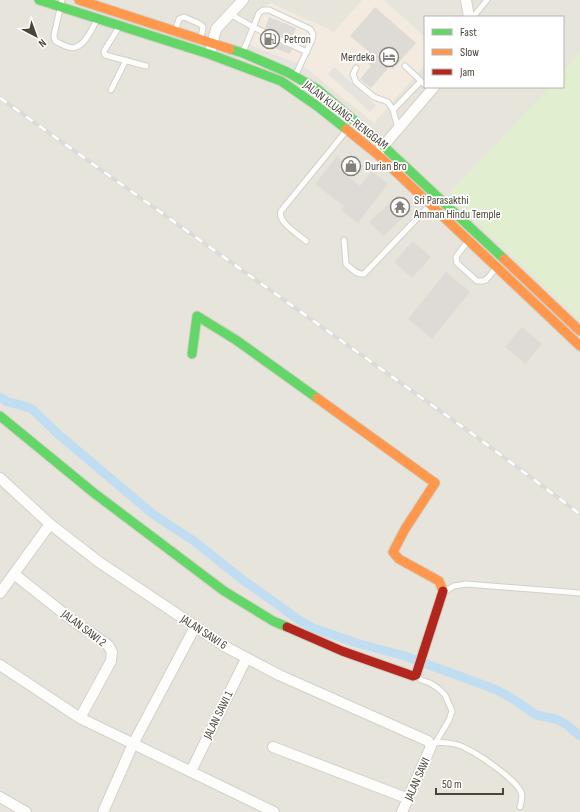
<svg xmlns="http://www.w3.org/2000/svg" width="580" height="812" viewBox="0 0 580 812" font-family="'Sofia Sans Condensed',sans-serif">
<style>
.residential{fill:#e7e4dc;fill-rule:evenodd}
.commercial{fill:#f3ebdf}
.green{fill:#e1eecf}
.parking{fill:#e6e3df}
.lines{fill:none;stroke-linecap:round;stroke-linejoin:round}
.canal{stroke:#c0ddf1;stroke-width:9}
.building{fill:#dedbd6}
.lane-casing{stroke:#d2d0cb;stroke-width:7}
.street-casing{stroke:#d2d0cb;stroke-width:12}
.fast-casing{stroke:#d3cfc5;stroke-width:11}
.slow-casing{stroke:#d3cfc5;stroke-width:11}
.jam-casing{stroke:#d3cfc5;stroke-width:11}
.lane{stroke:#fdfdfc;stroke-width:5}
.street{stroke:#fdfdfc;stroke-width:10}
.fast{stroke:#63d668;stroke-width:9}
.slow{stroke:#ff974d;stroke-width:9}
.jam{stroke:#b3261e;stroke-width:9}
.rail-casing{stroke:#dbdbda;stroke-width:4}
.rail{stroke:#fff;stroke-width:2.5;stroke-dasharray:8;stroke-linecap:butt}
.labels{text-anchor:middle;stroke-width:3.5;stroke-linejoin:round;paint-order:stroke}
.poi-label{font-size:12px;fill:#4b4439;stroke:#fff;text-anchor:start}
.street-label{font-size:12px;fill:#4b4439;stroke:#fff}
</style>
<rect width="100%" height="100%" fill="#f4f2ee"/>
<path class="residential" d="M0 0H580V812H0ZM425 17H563V87H425Z"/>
<path class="commercial" d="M362 0H384L425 37V65L374 123 302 65 245 43 256 13 261 8 271 3 334 32Z"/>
<path class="green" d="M580 54V320L448 195 549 87H563V72Z"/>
<path class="parking" d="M334 67 376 105 370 112 328 74Z"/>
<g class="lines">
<path class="canal" d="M0 397 7 402 21 405 32 409 58 434 154 515 194 541 239 577 299 620 313 628 360 644 405 656 497 690 513 699 536 715 556 719 567 725 580 736"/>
</g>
<path class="building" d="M375 7 416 43 393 69 390 66 371 88 360 79 371 66 363 59 369 52 350 36Z
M269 17 296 28 292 39 296 40 295 42 265 28Z
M264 37 292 49 290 54 261 43Z
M337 156 344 162 339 170 360 186 372 171 388 184 358 223 341 210 344 206 315 184Z
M398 195 412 210 383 236 369 222Z
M413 241 431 257 412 278 394 262Z
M446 272 470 292 432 339 408 319Z
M522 327 542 344 525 364 505 347Z"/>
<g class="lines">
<g class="lane-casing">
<path id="lane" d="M62 0 54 35C54 41 56 42 61 44 65 46 72 49 76 47 86 44 93 27 97 19
M230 14 253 27 307 52
M473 17 487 0
M119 27 104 51 105 55 146 66
M175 31 179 19 184 17 200 24 203 27 201 38
M243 52 259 13 263 10H269L310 29 313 34 312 40 295 76
M405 66 421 81
M356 68 353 74 356 82 374 97 388 102 393 110
M111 90 126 60
M398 128 393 110 421 81 425 85
M344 240 346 264C352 269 357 275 364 274L429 206
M306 241C298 234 277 222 281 211L347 130
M467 242 456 257 457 263 477 281H482L486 280 496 268
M444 592 454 586 466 584 580 593
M417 675 421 680 430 683 439 689 445 695 452 711 449 720 436 742
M431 744C441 741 457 743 467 749 480 755 515 779 521 792 523 797 521 802 520 807"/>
</g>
<g class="street-casing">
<path id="street" d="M466 0 469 17
M211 49 216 29 243 0
M379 151 434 87
M0 478 50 524 99 562 226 647 279 675 428 741 431 746 429 751 402 812
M14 574 72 620 108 645 112 652 111 661 80 718
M0 593 50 524
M0 665 80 718 274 812
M273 747 409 799
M191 771 246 659
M0 797 26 812
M103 812 133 744 195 627"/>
</g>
<g class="fast-casing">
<path id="fast" d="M39 0 209 54 281 81 317 106 346 129
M230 49 243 53 287 72 317 89 377 140 504 259
M192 354 197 316 236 340 317 398
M0 416 94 493 224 591 273 621 287 627"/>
</g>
<g class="slow-casing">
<path id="slow" d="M79 0 230 49
M346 129 377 154 580 346
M504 259 580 331
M317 398 435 483 405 529 393 552 399 559 439 581 443 591"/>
</g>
<g class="jam-casing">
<path id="jam" d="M287 627 342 651 413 676 416 675 443 591"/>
</g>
<use href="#lane" class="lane"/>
<use href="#street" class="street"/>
<use href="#fast" class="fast"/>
<use href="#slow" class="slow"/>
<use href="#jam" class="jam"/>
<g class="rail-casing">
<path id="rail" d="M0 98 474 435 580 514"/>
</g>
<use href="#rail" class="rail"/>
</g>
<defs>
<g id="fuel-ring" transform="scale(1)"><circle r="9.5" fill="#fff" stroke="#868178" stroke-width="1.5"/><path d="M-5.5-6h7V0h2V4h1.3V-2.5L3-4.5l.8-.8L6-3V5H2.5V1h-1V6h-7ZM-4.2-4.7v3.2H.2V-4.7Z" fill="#868178"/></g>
<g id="hotel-ring" transform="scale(1)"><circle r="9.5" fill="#fff" stroke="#868178" stroke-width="1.5"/><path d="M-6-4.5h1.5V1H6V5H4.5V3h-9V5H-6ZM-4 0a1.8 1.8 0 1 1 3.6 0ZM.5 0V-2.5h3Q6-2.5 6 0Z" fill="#868178"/></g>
<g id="shop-ring" transform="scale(1)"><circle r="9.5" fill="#fff" stroke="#868178" stroke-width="1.5"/><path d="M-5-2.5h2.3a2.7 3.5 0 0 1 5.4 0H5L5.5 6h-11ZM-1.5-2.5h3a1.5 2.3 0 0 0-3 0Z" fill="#868178"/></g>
<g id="temple-ring" transform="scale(1)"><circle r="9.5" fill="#fff" stroke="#868178" stroke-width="1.5"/><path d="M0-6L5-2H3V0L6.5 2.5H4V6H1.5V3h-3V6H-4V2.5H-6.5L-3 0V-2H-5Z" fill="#868178"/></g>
</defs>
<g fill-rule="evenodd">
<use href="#fuel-ring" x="270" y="39"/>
<use href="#hotel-ring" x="389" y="57"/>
<use href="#shop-ring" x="351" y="166"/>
<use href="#temple-ring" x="400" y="207"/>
</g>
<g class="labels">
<g class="poi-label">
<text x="284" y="43">Petron</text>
<text x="375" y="61" text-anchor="end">Merdeka</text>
<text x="365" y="170">Durian Bro</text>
<text x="414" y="204">Sri Parasakthi<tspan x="414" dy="14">Amman Hindu Temple</tspan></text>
</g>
<g class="street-label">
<text transform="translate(346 115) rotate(38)" y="4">JALAN KLUANG-RENGGAM</text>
<text transform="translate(84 628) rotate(37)" y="4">JALAN SAWI 2</text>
<text transform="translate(204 632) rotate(33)" y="4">JALAN SAWI 6</text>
<text transform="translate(218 715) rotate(-64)" y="4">JALAN SAWI 1</text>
<text transform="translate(417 779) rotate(-66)" y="4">JALAN SAWI</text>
</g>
</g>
<rect x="424" y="16" width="140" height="72" fill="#ffffff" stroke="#b7b4b0"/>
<rect x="432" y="29" width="20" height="6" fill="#63d668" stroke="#b7b4b0"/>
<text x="460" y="36" font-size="12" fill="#4b4439">Fast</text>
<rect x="432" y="49" width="20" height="6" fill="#ff974d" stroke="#b7b4b0"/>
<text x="460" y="56" font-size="12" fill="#4b4439">Slow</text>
<rect x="432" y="69" width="20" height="6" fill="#b3261e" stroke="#b7b4b0"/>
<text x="460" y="76" font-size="12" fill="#4b4439">Jam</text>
<g transform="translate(36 36) rotate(139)" stroke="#ffffff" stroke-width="3" paint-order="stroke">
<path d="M0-3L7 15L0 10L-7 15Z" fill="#4b4439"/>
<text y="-6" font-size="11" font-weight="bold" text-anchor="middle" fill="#4b4439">N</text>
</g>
<path d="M436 788v6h67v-6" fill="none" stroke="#4b4439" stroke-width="2"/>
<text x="442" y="788" font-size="12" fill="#4b4439" stroke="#ffffff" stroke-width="3" paint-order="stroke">50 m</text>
</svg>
